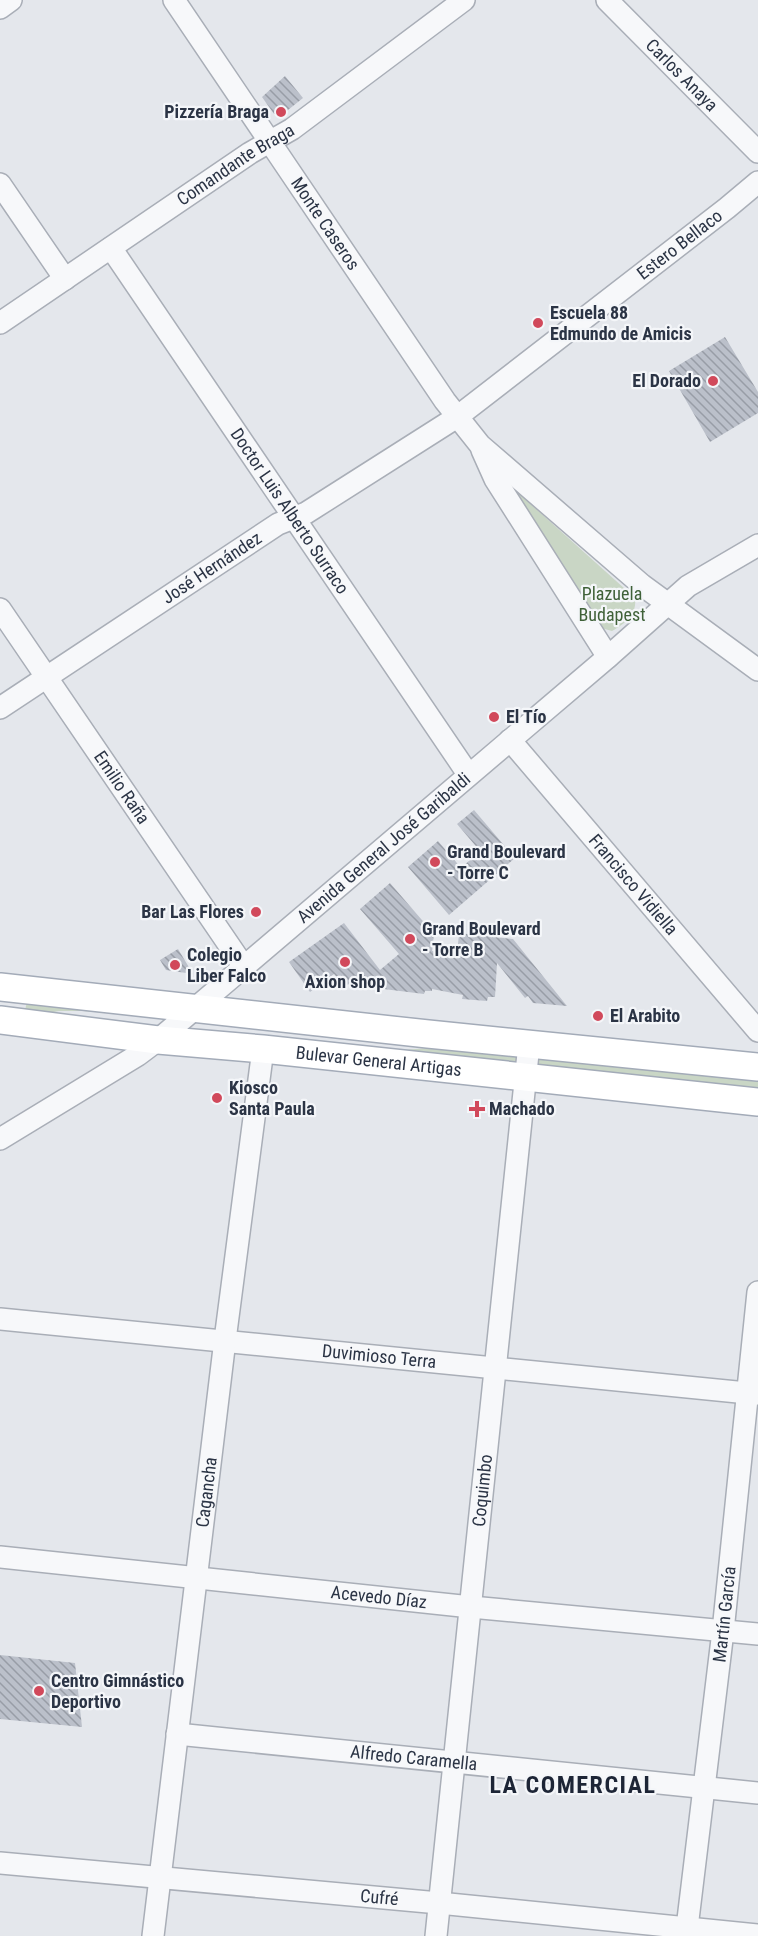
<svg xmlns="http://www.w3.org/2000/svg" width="758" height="1936" viewBox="0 0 758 1936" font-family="'Roboto Condensed',sans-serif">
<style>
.green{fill:#c9d6c5}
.building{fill:url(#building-back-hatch)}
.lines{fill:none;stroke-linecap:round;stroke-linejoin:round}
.minor-casing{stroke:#a9aeb7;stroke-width:24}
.major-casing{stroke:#a3abb8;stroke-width:30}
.minor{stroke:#f7f8fa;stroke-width:21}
.major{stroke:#fff;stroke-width:27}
.poi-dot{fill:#d1495b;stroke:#f4f6f9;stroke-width:2}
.labels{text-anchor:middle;stroke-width:4.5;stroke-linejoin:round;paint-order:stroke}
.street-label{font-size:18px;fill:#2b3445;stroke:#f4f6f9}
.poi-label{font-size:18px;font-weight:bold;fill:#2b3445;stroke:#f4f6f9;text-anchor:start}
.park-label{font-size:18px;fill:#3f6138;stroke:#f4f6f9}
.district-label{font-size:24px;font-weight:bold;letter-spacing:1.5px;fill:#1d2536;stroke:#f4f6f9}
</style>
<defs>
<pattern id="building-back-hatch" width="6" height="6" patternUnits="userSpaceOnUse" patternTransform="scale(1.5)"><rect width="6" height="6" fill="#bbc0ca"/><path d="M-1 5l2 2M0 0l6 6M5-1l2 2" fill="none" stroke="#989da6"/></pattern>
</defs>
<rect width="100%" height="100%" fill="#e4e7ec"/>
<path class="green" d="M515 490 635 598C637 614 626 623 612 631L601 628Z
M27 1002 158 1017 83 1011H59L37 1015 25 1010Z
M315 1043 402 1050 456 1046 516 1055 518 1058 516 1065Z
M540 1057 758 1077V1092L538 1067 537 1059Z"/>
<path class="building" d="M285 76 303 98 283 114H274L262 97Z
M725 337 758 392V413L710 442 669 371Z
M474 810 515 858 449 915 408 867 438 841 461 868 480 851 457 824Z
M390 883 434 934 432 951 457 956 459 933 513 939 567 1006 533 1003 528 996 525 998 497 963 495 997H488L487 1001 462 999 463 995 432 989V991H425L424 994 343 984 334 974 310 992 289 962 344 923 380 970 399 954 360 909Z
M178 949 193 974 166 970 160 960Z
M0 1655 75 1663 82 1727 0 1719Z"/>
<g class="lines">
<g class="minor-casing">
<g id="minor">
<path id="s1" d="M174 0 445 401 480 445 642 585 758 670"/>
<path id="s2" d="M607 0 758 152"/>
<path d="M0 8 11 0"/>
<path d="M0 184 65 279"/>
<path id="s3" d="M111 248 468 774"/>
<path id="s4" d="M0 323 250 153 292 129 464 0"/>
<path d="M482 450 495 479 608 657"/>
<path id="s5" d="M0 609 244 967"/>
<path id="s6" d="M0 708 278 524 306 513 457 417 727 208 758 182"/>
<path id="s7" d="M510 740 758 1031"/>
<path id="s8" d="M0 1139 138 1055 158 1040 608 657 688 586 758 545"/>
<path id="s9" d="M0 1319 758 1394"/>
<path id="s10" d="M0 1557 471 1607 758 1634"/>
<path id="s11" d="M177 1734 758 1793"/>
<path id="s12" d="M0 1863 439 1903 758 1935"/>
<path id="s13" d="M153 1936 225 1340 263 1049"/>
<path id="s14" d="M436 1936 529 1044"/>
<path id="s15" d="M686 1936 723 1631 758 1292"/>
</g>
</g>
<g class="major-casing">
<g id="major">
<path d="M0 987 428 1034 758 1067"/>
<path id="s16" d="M0 1020 158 1040 263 1049 758 1102"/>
</g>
</g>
<use href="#minor" class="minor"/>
<use href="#major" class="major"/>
</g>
<g class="poi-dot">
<circle cx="281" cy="112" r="6"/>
<circle cx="538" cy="323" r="6"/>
<circle cx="713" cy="381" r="6"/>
<circle cx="494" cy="717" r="6"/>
<circle cx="435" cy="862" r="6"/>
<circle cx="256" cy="912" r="6"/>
<circle cx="410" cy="939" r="6"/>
<circle cx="345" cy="962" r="6"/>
<circle cx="175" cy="965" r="6"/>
<circle cx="598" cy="1016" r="6"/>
<circle cx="217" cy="1098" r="6"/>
<path d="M474 1100h6v6h6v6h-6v6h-6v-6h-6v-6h6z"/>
<circle cx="39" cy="1691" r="6"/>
</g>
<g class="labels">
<g class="street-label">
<text dy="6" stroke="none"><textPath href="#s2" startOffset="106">Carlos Anaya</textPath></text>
<text dy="6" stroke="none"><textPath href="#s4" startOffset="284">Comandante Braga</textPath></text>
<text dy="6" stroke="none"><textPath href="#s1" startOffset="270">Monte Caseros</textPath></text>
<text dy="6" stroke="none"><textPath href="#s6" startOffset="824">Estero Bellaco</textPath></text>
<text dy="6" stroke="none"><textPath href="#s3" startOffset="318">Doctor Luis Alberto Surraco</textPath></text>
<text dy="6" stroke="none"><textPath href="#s6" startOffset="254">José Hernández</textPath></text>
<text dy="6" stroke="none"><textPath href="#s5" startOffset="216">Emilio Raña</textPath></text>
<text dy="6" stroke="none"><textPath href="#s8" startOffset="483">Avenida General José Garibaldi</textPath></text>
<text dy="6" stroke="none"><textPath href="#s7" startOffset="190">Francisco Vidiella</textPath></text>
<text dy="6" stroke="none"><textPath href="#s16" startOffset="381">Bulevar General Artigas</textPath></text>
<text dy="6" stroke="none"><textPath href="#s9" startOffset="381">Duvimioso Terra</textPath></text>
<text dy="6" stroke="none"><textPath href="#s14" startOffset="448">Coquimbo</textPath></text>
<text dy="6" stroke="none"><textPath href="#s13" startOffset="447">Cagancha</textPath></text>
<text dy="6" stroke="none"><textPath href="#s10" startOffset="381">Acevedo Díaz</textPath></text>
<text dy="6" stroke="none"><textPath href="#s15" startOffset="324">Martín García</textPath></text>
<text dy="6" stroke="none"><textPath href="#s11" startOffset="238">Alfredo Caramella</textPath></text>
<text dy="6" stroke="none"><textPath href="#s12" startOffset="381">Cufré</textPath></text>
</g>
<g class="poi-label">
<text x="269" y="118" text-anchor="end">Pizzería Braga</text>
<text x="550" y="319">Escuela 88<tspan x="550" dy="21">Edmundo de Amicis</tspan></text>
<text x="701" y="387" text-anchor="end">El Dorado</text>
<text x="506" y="723">El Tío</text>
<text x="447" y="858">Grand Boulevard<tspan x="447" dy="21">- Torre C</tspan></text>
<text x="244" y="918" text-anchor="end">Bar Las Flores</text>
<text x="422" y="935">Grand Boulevard<tspan x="422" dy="21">- Torre B</tspan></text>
<text x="187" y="961">Colegio<tspan x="187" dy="21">Liber Falco</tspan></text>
<text x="345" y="988" text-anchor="middle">Axion shop</text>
<text x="610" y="1022">El Arabito</text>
<text x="229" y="1094">Kiosco<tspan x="229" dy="21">Santa Paula</tspan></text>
<text x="489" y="1115">Machado</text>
<text x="51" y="1687">Centro Gimnástico<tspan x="51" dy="21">Deportivo</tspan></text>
</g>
<g class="park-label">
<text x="612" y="600">Plazuela<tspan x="612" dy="21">Budapest</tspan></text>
</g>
<g class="district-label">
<text x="573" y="1793">LA COMERCIAL</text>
</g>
</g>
</svg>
